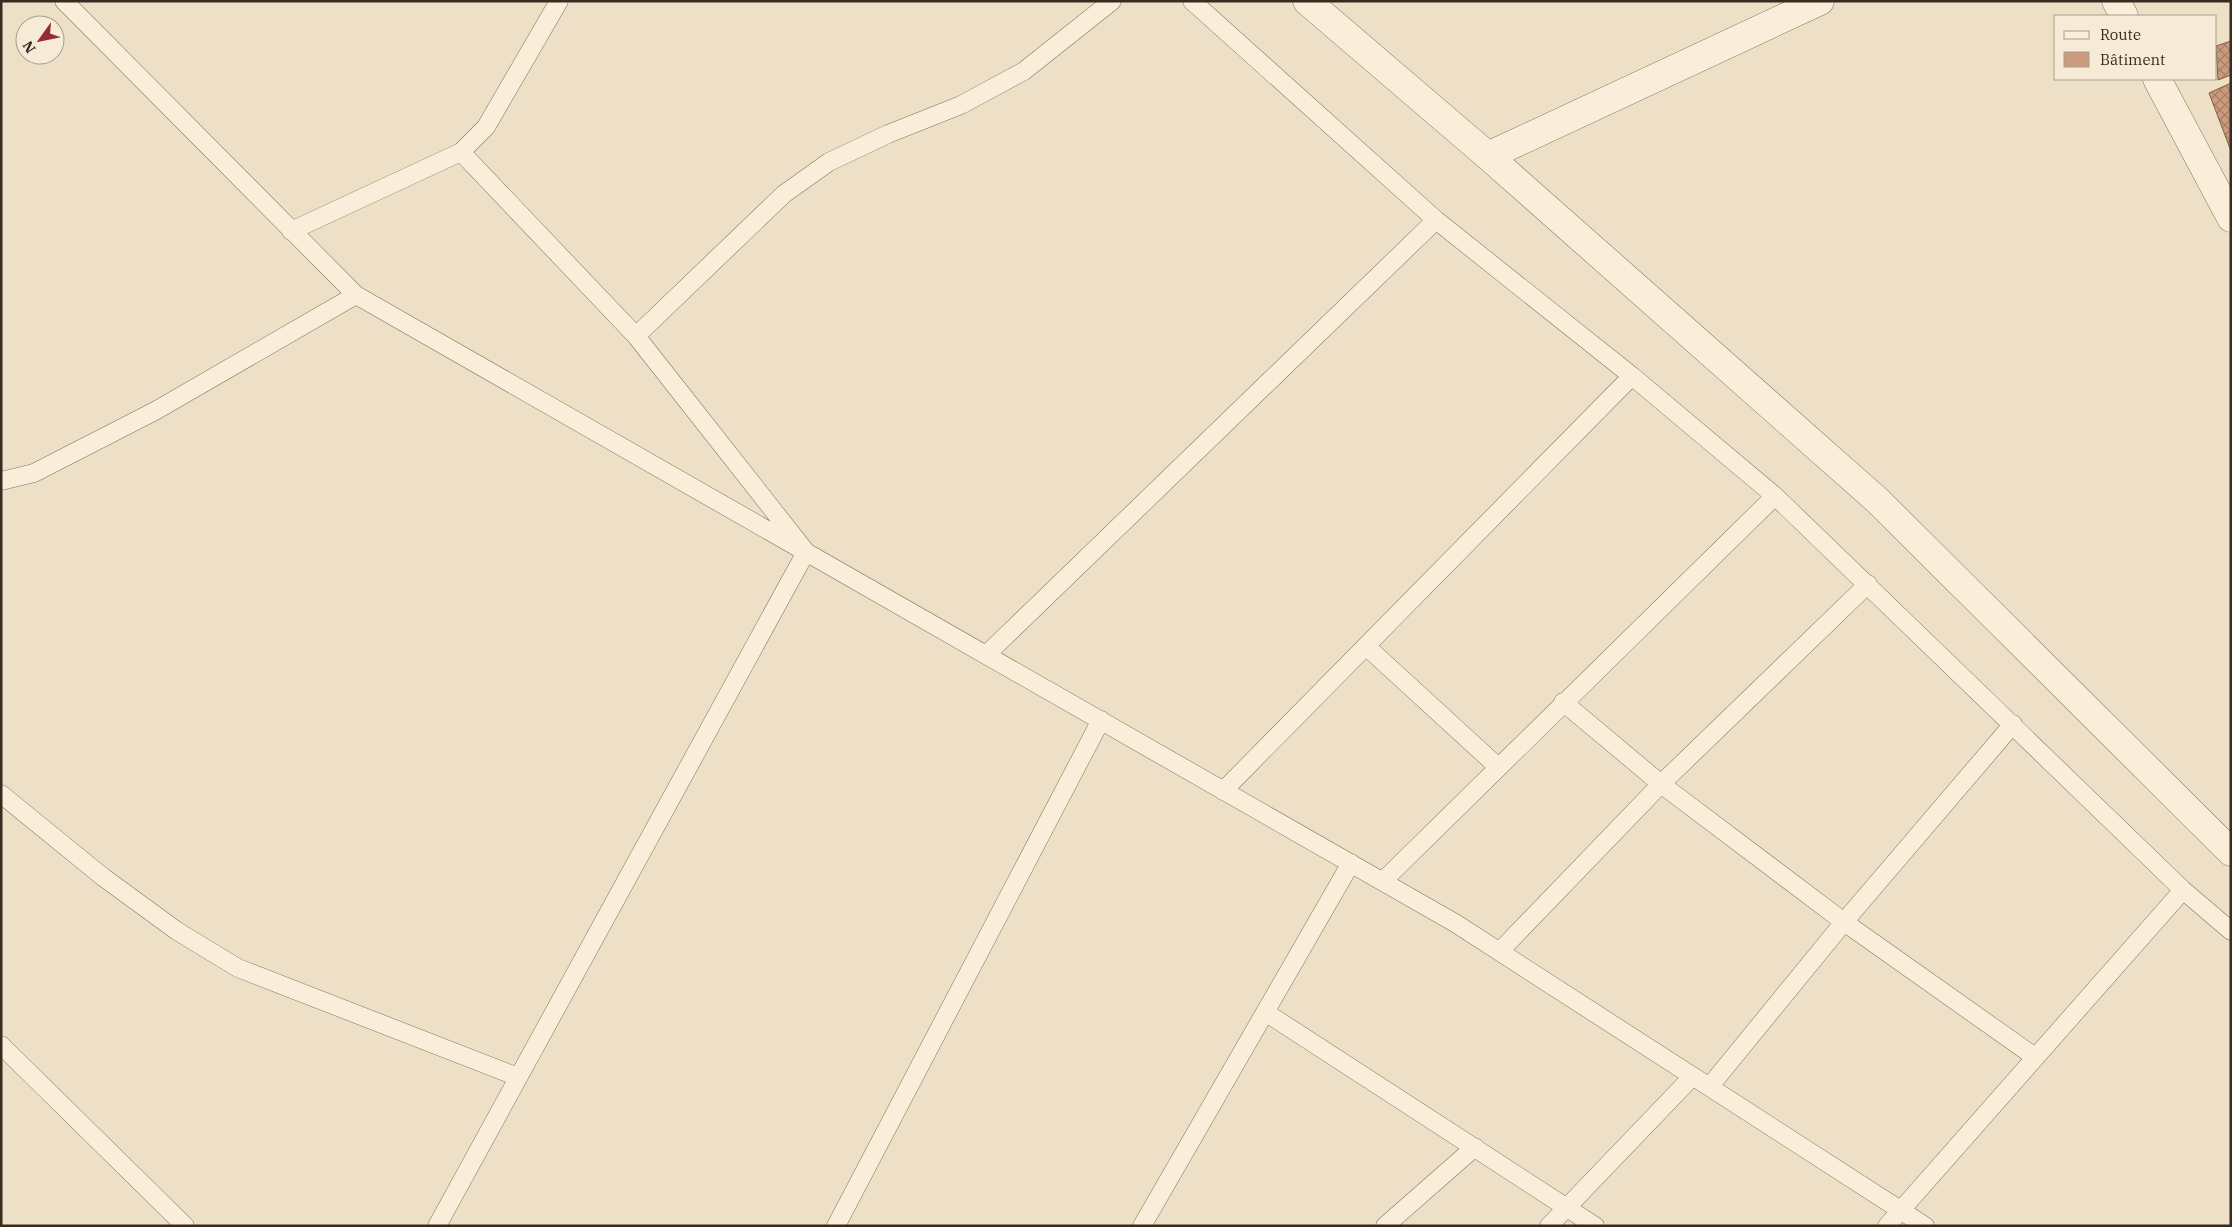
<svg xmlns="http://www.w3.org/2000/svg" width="2232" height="1227" viewBox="0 0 2232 1227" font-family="'IBM Plex Serif',serif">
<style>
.building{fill:url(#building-cross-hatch);stroke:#875c43}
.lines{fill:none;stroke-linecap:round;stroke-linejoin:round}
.service-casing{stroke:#88725c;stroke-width:19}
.minor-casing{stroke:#88725c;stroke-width:29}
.service{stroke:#f8eed9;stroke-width:18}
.minor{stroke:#f8eed9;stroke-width:28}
</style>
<defs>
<pattern id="building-cross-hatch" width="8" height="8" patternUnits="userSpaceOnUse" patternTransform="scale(1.25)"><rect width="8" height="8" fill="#ca9b7d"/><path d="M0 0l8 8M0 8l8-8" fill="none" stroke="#a57f66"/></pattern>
</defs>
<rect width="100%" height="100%" fill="#ede0c6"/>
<path class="building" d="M2231 41V75L2218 80 2216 46Z
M2231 83V151L2209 93Z"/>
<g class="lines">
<g class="service-casing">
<path id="service" d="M64 1 356 295 1455 923 1925 1226
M1192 1 1436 220 1632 376 1775 496 2183 890 2231 931
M291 231 461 152 486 127 559 1
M636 336 784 194 829 162 888 134 961 105 1024 71 1112 1
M1 481 34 473 155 411 356 295
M1367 647 1498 767
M986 655 1436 220
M1563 702 1661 784 1844 922 2035 1057
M1223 791 1632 376
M1 794 103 877 177 931 238 968 518 1077
M1383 881 1775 496
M1500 951 1661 784 1868 584
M1265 1012 1595 1226
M1 1045 185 1226
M1710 1086 1844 922 2013 724
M437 1226 806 552 636 336 461 152
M836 1226 1101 720
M1142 1226 1351 863
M1385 1226 1475 1147
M1549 1226 1692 1077
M1887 1226 2183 890"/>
</g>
<g class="minor-casing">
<path id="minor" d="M1307 1 1488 156 1877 500 2231 852
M2116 1 2124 16
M2157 79 2231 218
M1488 156 1820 1"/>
</g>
<use href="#service" class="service"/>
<use href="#minor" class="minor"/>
</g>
<rect width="2232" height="1227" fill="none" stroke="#392b20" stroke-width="5"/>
<rect x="2054" y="15" width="162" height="65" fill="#f5ebd6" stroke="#aa9e8d"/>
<rect x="2064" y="31" width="25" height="8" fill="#f8eed9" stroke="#aa9e8d"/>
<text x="2100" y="40" font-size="15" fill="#392b20">Route</text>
<rect x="2064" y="52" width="25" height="15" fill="#ca9b7d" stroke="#aa9e8d"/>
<text x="2100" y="65" font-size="15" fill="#392b20">Bâtiment</text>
<g transform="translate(40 40) rotate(237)"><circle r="24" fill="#f5ebd6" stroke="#aa9e8d"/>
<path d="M0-4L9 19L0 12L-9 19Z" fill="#952e31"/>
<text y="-8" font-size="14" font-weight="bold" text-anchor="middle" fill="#392b20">N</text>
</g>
</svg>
